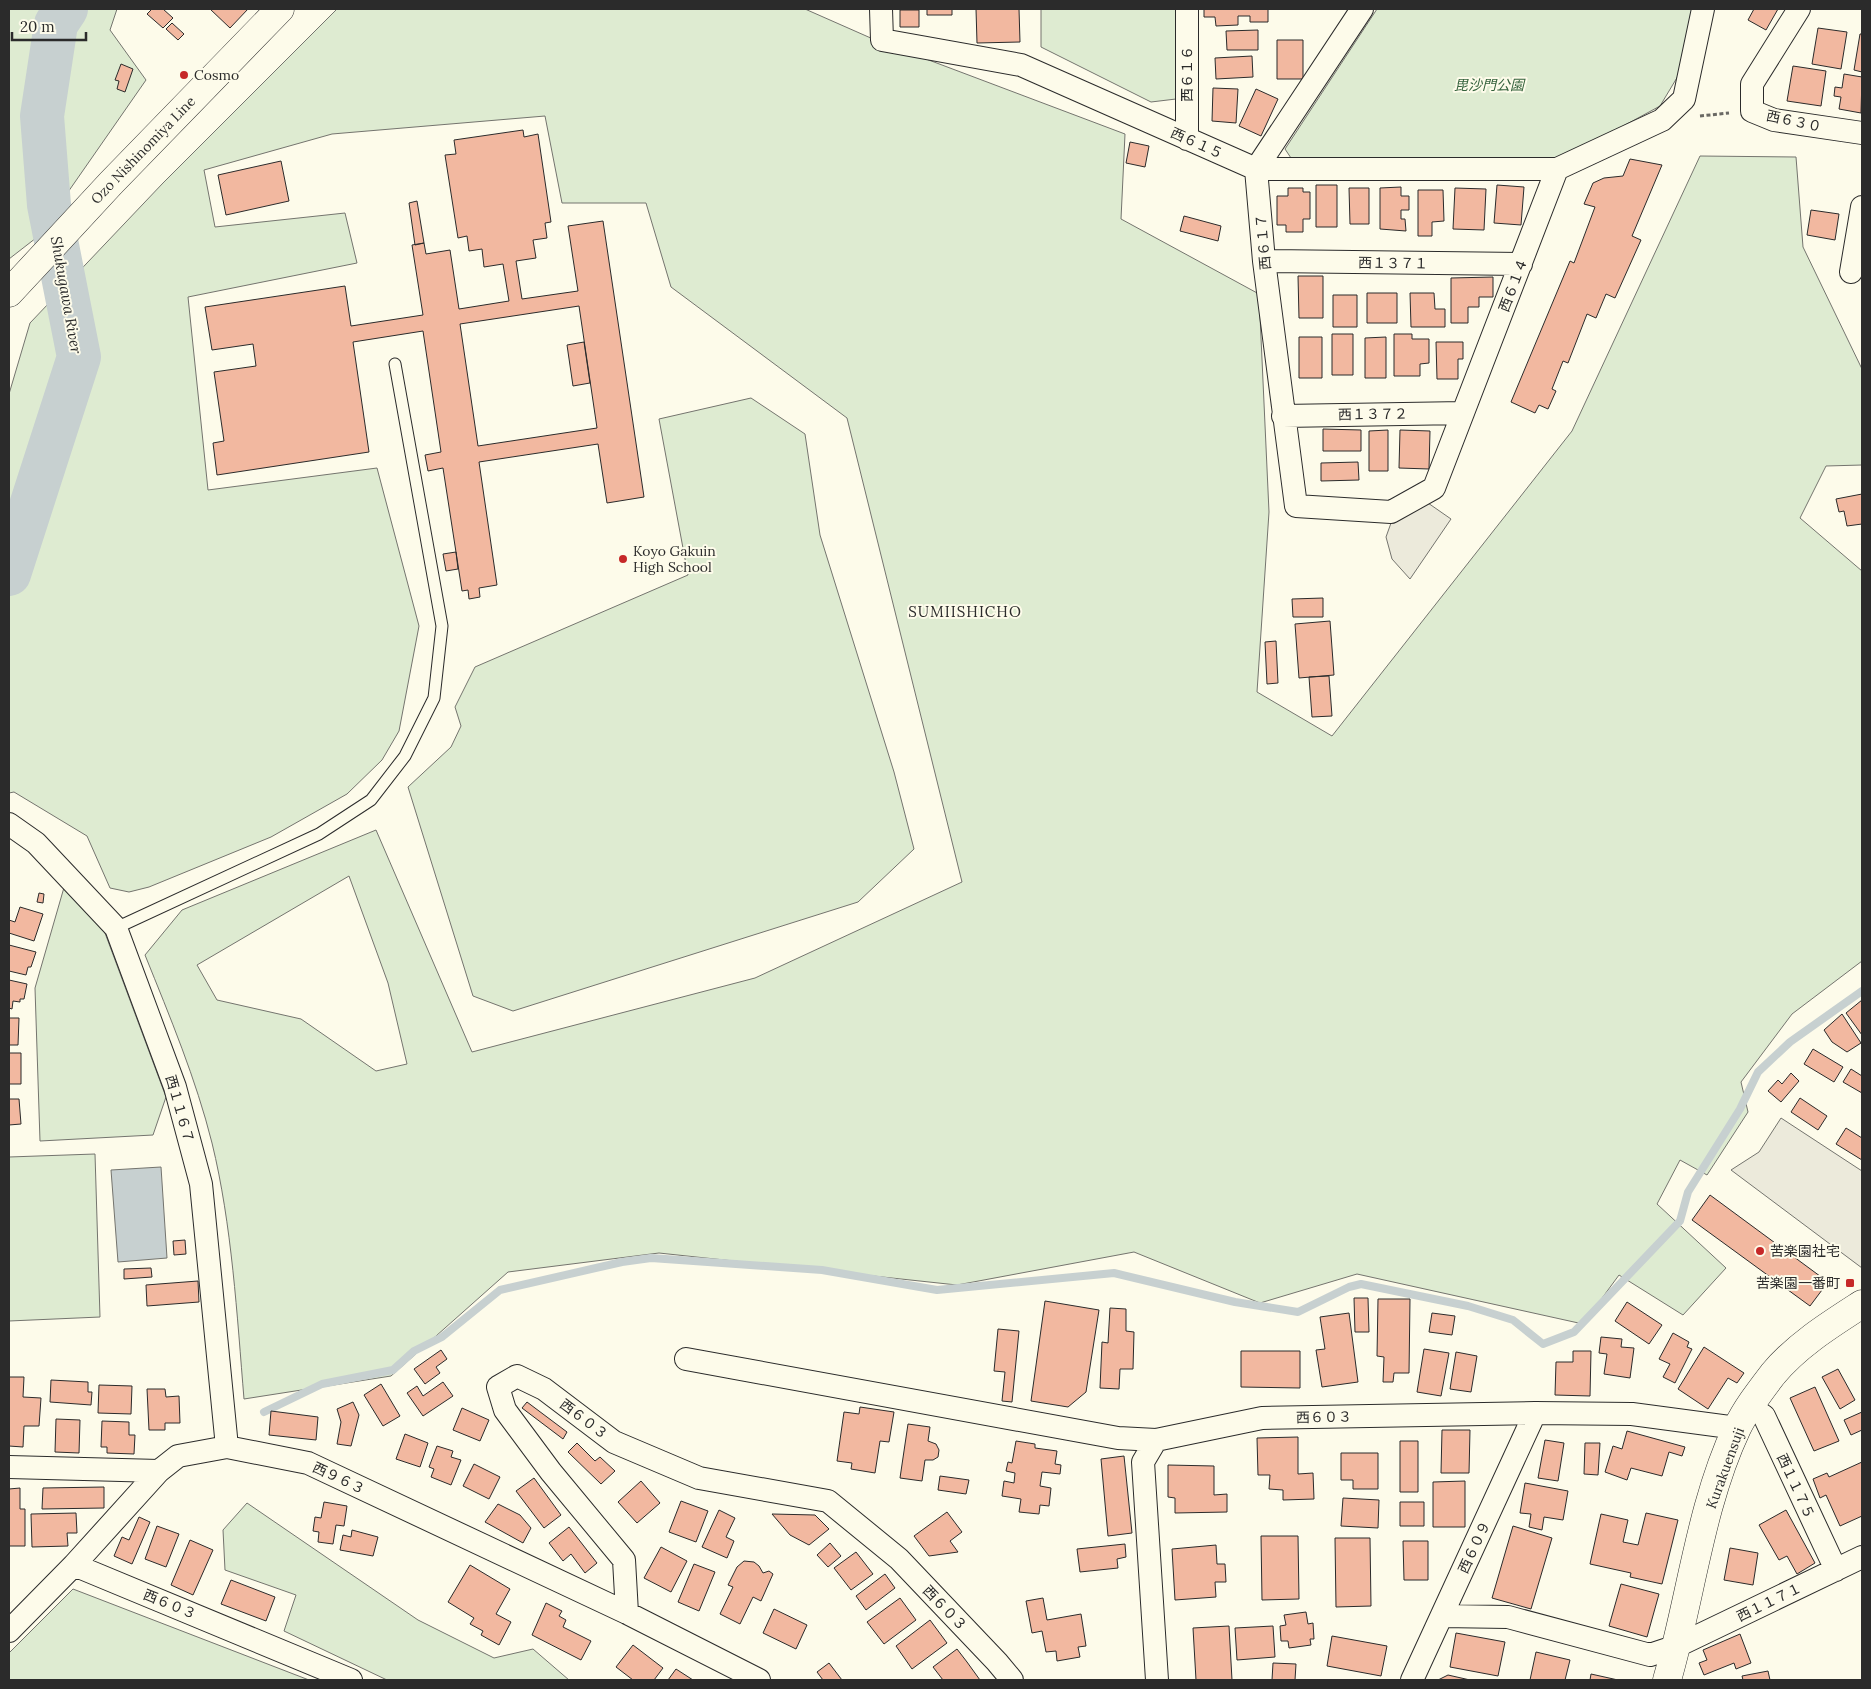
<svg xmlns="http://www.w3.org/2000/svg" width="1871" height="1689" viewBox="0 0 1871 1689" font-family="Lora,'Noto Sans JP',serif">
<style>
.green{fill:#deebd1;stroke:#74746e;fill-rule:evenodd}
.parking{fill:#eceadb;stroke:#74746e}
.water{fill:#c7d0d0;stroke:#74746e}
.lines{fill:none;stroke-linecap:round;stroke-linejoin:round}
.stream{stroke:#c7d0d0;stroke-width:8}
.river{stroke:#c7d0d0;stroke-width:44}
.building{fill:#f2b8a0;stroke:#2b2b2b;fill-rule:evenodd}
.lane-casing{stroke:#2b2b2b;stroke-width:13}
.street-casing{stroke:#2b2b2b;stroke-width:24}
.secondary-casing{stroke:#2b2b2b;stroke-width:29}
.primary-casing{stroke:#2b2b2b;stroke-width:29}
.path{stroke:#6a6964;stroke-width:3;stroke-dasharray:4 2.5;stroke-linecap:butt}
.lane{stroke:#fdfbea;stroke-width:11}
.street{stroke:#fdfbea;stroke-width:22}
.secondary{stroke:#fdfbea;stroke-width:28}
.primary{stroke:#fdfbea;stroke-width:28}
.poi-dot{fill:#c62828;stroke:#fdfbea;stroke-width:2}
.labels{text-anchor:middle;stroke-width:4;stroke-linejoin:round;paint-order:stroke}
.street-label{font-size:14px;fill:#2b2b2b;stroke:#fdfbea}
.poi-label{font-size:14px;fill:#2b2b2b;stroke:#fdfbea;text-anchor:start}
.park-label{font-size:14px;font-style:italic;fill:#34623c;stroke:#fdfbea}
.water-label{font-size:15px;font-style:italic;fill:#2b2b2b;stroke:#fdfbea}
.neighbourhood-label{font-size:15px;letter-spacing:1px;fill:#2b2b2b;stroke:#fdfbea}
</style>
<rect width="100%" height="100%" fill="#fdfbea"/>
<path class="green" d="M9 9H117L110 30 146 80 36 238 9 259Z
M337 9H805L873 39 1125 134 1121 219 1259 294 1269 512 1257 692 1332 736 1572 431 1700 156 1796 157 1803 247 1862 369V465L1826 466 1800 518 1862 571V961L1792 1014 1741 1082 1748 1112 1707 1175 1680 1160 1657 1204 1726 1268 1683 1315 1619 1275 1583 1324 1357 1274 1260 1303 1134 1252 957 1285 659 1253 508 1272 391 1376 244 1399C237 1315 232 1225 212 1143 196 1079 170 1017 145 955L182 910 376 830 472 1052 755 978 962 882 847 418 671 287 646 203H562L545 116 332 134 204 170 215 227 345 213 357 263 188 297 208 490 377 468 419 626 399 731 382 760 347 794 271 837 149 887 129 892 110 888 87 836 14 792 9 793V394L30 323 163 183ZM349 876 388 983 407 1064 376 1071 301 1019 217 1000 197 965Z
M1041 9H1176V99L1151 102 1041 47Z
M1377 9H1693L1678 76 1660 106 1561 160 1293 161 1285 149Z
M751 398 805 434 820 535 894 772 914 849 858 902 513 1011 473 996 408 787 451 747 461 726 455 707 475 667 688 575 659 419Z
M65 884 105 933 166 1097 153 1135 40 1141 35 988Z
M95 1154 100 1317 9 1321V1157Z
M247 1503 418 1620 494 1658 533 1649 569 1680H387L284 1631 296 1595 225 1570 223 1530Z
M73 1589 309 1680H9V1653Z"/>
<path class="parking" d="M1428 503 1451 519 1410 579 1392 559 1386 537 1391 523Z
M1781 1118 1862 1171V1268L1731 1170 1759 1152Z"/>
<path class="water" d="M161 1167 167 1258 118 1262 111 1170Z"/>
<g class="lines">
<path class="stream" d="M264 1412 322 1384 393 1370 414 1351 442 1337 500 1290 622 1262 651 1258 822 1270 937 1290 1114 1273 1235 1302 1298 1312 1349 1287 1361 1284 1468 1306 1513 1320 1543 1344 1574 1332 1680 1221 1688 1192 1740 1109 1758 1072 1790 1042 1862 991"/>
<path class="river" d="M9 574 79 357 49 205 42 116 56 24 66 9"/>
</g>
<path class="building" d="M152 9H163L173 18 163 28 147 14Z
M210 9H248L230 28Z
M927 9H952V15H927Z
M976 9H1019L1020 42 977 43Z
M1204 9H1268V22H1250V16H1238V25L1216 26 1215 17H1204Z
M1754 9H1778L1766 30 1748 20Z
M900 10H919V27H900Z
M172 23 184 34 178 40 166 29Z
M1818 28 1847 32 1841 69 1812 64Z
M1258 30V50H1227L1226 31Z
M1860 34H1862V72L1854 70Z
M1277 40H1303V79H1277Z
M1252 56 1253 77 1216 79 1215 58Z
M121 64 133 69 125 92 117 89 119 81 115 80Z
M1793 66 1826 71 1821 106 1787 101Z
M1844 74 1862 77 1861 113 1839 109 1841 97 1834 96 1835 87 1842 88Z
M1213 88 1238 89 1236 123 1212 121Z
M1256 89 1278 99 1261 136 1239 126Z
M523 130 524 137 538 134 551 222 545 223 547 238 533 240 536 258 516 261 522 299 578 291 568 226 603 221 644 497 607 503 598 444 479 462 497 585 479 588 480 597 469 599 468 590 462 591 443 468 428 471 425 455 441 452 423 331 353 342 369 452 217 475 213 443 224 441 214 372 256 366 253 344 212 350 205 307 345 286 351 326 423 315 412 245 424 243 426 254 450 250 459 309 509 301 503 264 484 267 482 249 469 251 467 236 458 238 445 155 456 154 454 140ZM579 306 597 428 478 446 460 324Z
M1130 142 1149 146 1145 167 1126 163Z
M1630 159 1662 165 1632 236 1641 240 1615 298 1606 294 1596 318 1587 314 1568 363 1563 361 1552 389 1556 391 1548 409 1539 405 1535 413 1511 402 1570 261 1574 263 1595 207 1584 204 1593 183 1604 178 1623 176Z
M281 161 289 201 226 215 218 175Z
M1316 185H1337V227H1316Z
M1497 185 1524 187 1521 225 1494 223Z
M1401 187V196H1409V210H1401V219H1405L1406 231 1380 229V188Z
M1288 188H1303V192H1310V219H1303V232H1286V225H1277V196H1288Z
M1349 188H1369V224H1350Z
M1455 188 1486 189 1484 230 1453 229Z
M1418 190H1443L1444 221 1432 222V236H1418Z
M417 201 424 243 415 245 409 203Z
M1811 210 1839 214 1835 240 1807 235Z
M1184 216 1221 226 1218 241 1180 231Z
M1298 276H1323V318H1299Z
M1493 277V297H1479V307H1468V323H1451V278Z
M1367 293H1397V323H1367Z
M1410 293H1434L1435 309H1445V327H1411Z
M1333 295H1357V327H1333Z
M1332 334H1353V375H1332Z
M1394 334H1412V339H1429V363L1420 364V376H1394Z
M1299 337H1322V378H1299Z
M1386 337V378H1365V338Z
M584 342 590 383 573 386 567 345Z
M1436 342H1463V359H1458V379H1437Z
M1323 429 1361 430V451H1323Z
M1388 430V471H1369V431Z
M1400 430 1430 431 1429 469 1399 468Z
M1358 462 1359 480 1321 481V463Z
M1862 494V524L1847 526 1844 511 1839 512 1836 499Z
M456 552 458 569 446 571 443 554Z
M1323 598V617H1293L1292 599Z
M1330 621 1334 675 1299 678 1295 624Z
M1276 641 1278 683 1267 684 1265 642Z
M1329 676 1332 716 1312 717 1309 677Z
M39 893 44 894 43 903 37 902Z
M20 907 43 914 34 941 9 933V920L15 922Z
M9 945 36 952 31 967H28L26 975 9 971Z
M9 980 27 984 24 999H20V1002L13 1001 12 1009 9 1008Z
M1862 1000V1035L1846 1013Z
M1842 1014 1861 1043 1847 1052 1832 1042 1824 1030Z
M9 1018H19L18 1045H9Z
M1813 1049 1843 1067 1834 1082 1804 1064Z
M9 1053H21V1084H9Z
M1851 1069 1862 1076V1093L1843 1082Z
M1791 1073 1799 1081 1781 1102 1768 1091 1778 1080 1782 1084Z
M1800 1098 1827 1116 1818 1130 1791 1112Z
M9 1099H19L21 1124 9 1125Z
M1846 1128 1862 1138V1160L1836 1144Z
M1710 1195 1828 1282 1810 1306 1692 1220Z
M185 1240 186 1254 174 1255 173 1241Z
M151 1268 152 1277 124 1279V1269Z
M198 1281 199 1302 147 1306 146 1285Z
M1354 1298H1368L1369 1332H1355Z
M1378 1299H1410L1409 1373H1394L1393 1382H1383L1384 1357 1377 1356Z
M1045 1301 1099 1310 1086 1392 1068 1407 1031 1401Z
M1627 1302 1662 1325 1649 1344 1615 1321Z
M1110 1308 1126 1309V1331L1134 1332 1133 1369H1120L1119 1389 1100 1388 1102 1342 1108 1343Z
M1349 1313 1358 1382 1322 1387 1316 1350 1325 1349 1320 1317Z
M1432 1313 1455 1316 1452 1335 1429 1332Z
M998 1329 1019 1331 1012 1402 1002 1401 1005 1372 994 1371Z
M1673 1333 1689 1342 1687 1347 1692 1349 1675 1383 1663 1377 1670 1364 1659 1359Z
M1601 1337 1622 1339 1621 1347 1634 1348 1630 1378 1604 1374 1607 1354 1599 1353Z
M1704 1347 1744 1373 1737 1383 1728 1378 1708 1409 1678 1389Z
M1424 1349 1449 1353 1441 1396 1417 1392Z
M441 1350 447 1359 436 1367 440 1373 425 1384 414 1369Z
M1241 1351H1300V1388L1241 1387Z
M1573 1351H1591L1590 1396 1555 1395 1556 1362H1573Z
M1456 1352 1477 1356 1471 1392 1450 1389Z
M1838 1369 1855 1400 1840 1409 1822 1377Z
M9 1377H24L23 1397 41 1398 39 1426H24L23 1447 9 1446Z
M51 1380 88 1382V1392H92L91 1405 50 1402Z
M443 1382 453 1396 423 1416 407 1393 417 1386 423 1396Z
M381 1384 400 1416 383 1426 364 1395Z
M99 1385 132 1386 131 1414 98 1413Z
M1815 1387 1839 1441 1814 1451 1790 1398Z
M147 1389H165L166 1397 179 1396 180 1423H165V1430H149Z
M353 1402 359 1415 351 1446 337 1444 341 1422 337 1409Z
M527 1402 567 1432 563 1439 522 1408Z
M860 1407 894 1412 889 1442 880 1441 875 1473 851 1469 852 1463 837 1461 844 1412 859 1414Z
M462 1408 489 1420 480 1441 453 1430Z
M271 1411 318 1417 316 1440 269 1435Z
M1862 1412V1430L1851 1435 1844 1420Z
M56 1419 80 1420 79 1453 55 1452Z
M102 1421 129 1422V1435H135L134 1454 107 1453V1447H101Z
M908 1424 930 1427 928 1441 936 1444 939 1450 938 1457 933 1460H925L922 1481 900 1478Z
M1442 1430H1470L1469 1473H1441Z
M1627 1431 1685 1447 1682 1456 1669 1452 1662 1476 1631 1468 1627 1480 1605 1472 1613 1446 1622 1449Z
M405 1434 428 1443 420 1467 396 1459Z
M1298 1437V1474L1313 1473 1314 1499 1283 1500V1490L1269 1489 1270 1475H1258L1257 1438Z
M1545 1440 1564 1443 1558 1481 1538 1478Z
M1016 1441 1035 1444V1448L1057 1451 1055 1464 1061 1465 1060 1474 1042 1472 1040 1486 1051 1488 1049 1506 1040 1505 1039 1514 1019 1512 1021 1499 1002 1496 1004 1481 1014 1483 1015 1473 1006 1471 1008 1462 1012 1463Z
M1400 1441H1418V1492H1400Z
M577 1443 595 1461 600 1457 615 1471 601 1484 568 1452Z
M1585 1443H1600L1598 1475 1584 1474Z
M437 1446 453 1451 451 1457 461 1460 451 1485 431 1477 434 1469 429 1467Z
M1341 1453H1378V1489H1353V1480H1341Z
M1124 1456 1132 1533 1108 1536 1101 1459Z
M1862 1462V1516L1840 1526 1826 1495 1820 1498 1813 1479 1827 1473 1829 1477Z
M474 1464 500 1477 489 1499 463 1486Z
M1168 1465 1214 1466V1495L1227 1494V1512L1175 1513V1498L1168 1497Z
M940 1476 969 1480 966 1494 938 1490Z
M534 1478 561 1515 544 1528 516 1491Z
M641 1481 660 1503 637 1523 618 1502Z
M1465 1481V1527H1433V1482Z
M1525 1483 1568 1491 1563 1520 1544 1517 1542 1530 1529 1527 1531 1514 1520 1513Z
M104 1487V1508L42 1509 43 1488Z
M20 1488V1509H25V1546H9V1489Z
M1343 1498 1379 1500 1378 1528 1341 1526Z
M681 1501 708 1511 696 1542 669 1532Z
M324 1502 347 1506 344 1526 336 1525 333 1544 318 1542 319 1532 313 1531 315 1517 321 1518Z
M1400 1502H1424V1526H1400Z
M498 1504 520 1515 531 1528 523 1543 485 1522Z
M719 1510 735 1518 726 1537 734 1541 727 1558 702 1547Z
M1786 1510 1815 1563 1797 1574 1787 1556 1779 1560 1759 1525Z
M947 1512 962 1532 950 1541 958 1552 929 1556 914 1536Z
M76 1513 77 1533H67L68 1546 32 1547 31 1514Z
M1646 1513 1678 1520 1662 1584 1630 1577 1631 1573 1590 1564 1601 1514 1628 1520 1623 1542 1638 1545Z
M772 1514 815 1515 829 1529 809 1545 790 1535Z
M139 1517 150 1522 132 1564 114 1556 122 1537 129 1540Z
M157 1526 179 1534 166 1567 145 1559Z
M1513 1526 1552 1538 1531 1609 1492 1598Z
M569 1527 597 1563 585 1573 571 1554 563 1561 549 1543Z
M352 1530 378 1537 373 1556 340 1550 343 1535 351 1537Z
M1261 1536H1298L1299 1599 1262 1600Z
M1335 1538H1370L1371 1606 1336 1607Z
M190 1540 213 1550 193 1595 171 1585Z
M1403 1541H1428V1580H1404Z
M830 1543 841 1556 828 1567 817 1555Z
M1125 1544 1126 1557 1117 1559 1118 1568 1080 1572 1077 1549Z
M1216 1545 1217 1564H1225L1226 1582H1215L1216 1597 1175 1600 1172 1549Z
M661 1547 687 1561 671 1592 644 1578Z
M1730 1548 1758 1553 1753 1585 1724 1580Z
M856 1552 873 1574 851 1590 834 1568Z
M744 1561 754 1562 759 1566 763 1573 769 1571 773 1574 761 1601 753 1597 740 1624 720 1614 733 1587 728 1585 737 1567Z
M694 1564 715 1572 699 1611 678 1602Z
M470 1565 510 1589 496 1614 511 1622 499 1645 481 1635 483 1631 470 1624 474 1618 448 1602Z
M885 1574 895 1588 866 1610 856 1596Z
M231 1580 275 1597 266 1621 221 1604Z
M1621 1584 1659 1594 1647 1637 1609 1626Z
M900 1598 916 1620 884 1644 867 1622Z
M1043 1598 1047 1620 1081 1614 1086 1646 1078 1647 1080 1657 1057 1661 1056 1651 1046 1652 1042 1631 1032 1633 1026 1601Z
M546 1603 562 1611 559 1616 566 1620 563 1627 591 1641 581 1660 532 1635Z
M774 1609 807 1625 796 1649 763 1633Z
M1306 1612 1308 1624 1313 1623 1314 1639H1310L1311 1645 1289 1648 1288 1641H1281L1280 1626 1286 1625 1284 1615Z
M930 1620 947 1643 912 1669 896 1646Z
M1229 1626 1232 1680H1196L1193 1628Z
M1273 1626 1275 1657 1237 1660 1235 1628Z
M1456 1633 1505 1642 1498 1676 1450 1667Z
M1740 1634 1751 1663 1736 1669 1734 1663 1704 1675 1699 1663 1707 1660 1703 1650Z
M1332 1636 1387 1646 1381 1676 1327 1666Z
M633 1645 663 1668 654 1680H633L616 1667Z
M957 1649 967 1662 980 1680H943L933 1667Z
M1536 1652 1570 1660 1565 1680H1530Z
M829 1663 842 1680H823L817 1672Z
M1273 1663 1296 1664 1295 1680H1272Z
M676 1669 693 1680H668Z
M1768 1671 1770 1680H1743L1742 1676Z
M1591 1674 1618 1680H1590Z
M1448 1675 1470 1680H1438Z"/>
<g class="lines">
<g class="lane-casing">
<path id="lane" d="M116 928 319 834 371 800 405 756 434 698 442 626 395 364"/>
</g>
<g class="street-casing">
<path id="street" d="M881 9 882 40 1021 65 1256 169H1557
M1362 9 1256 169 1264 261 1296 506 1391 512 1434 488 1557 169 1662 120 1684 99 1703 9
M1799 9 1752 84V111L1774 120 1862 133
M1187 139V9
M1264 261 1521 264
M1851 272 1862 207
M1283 416 1463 413
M9 824 36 843 116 928 175 1087 201 1184 227 1447
M686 1359 1118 1438 1156 1440
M1750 1407 1764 1416 1836 1570
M9 1467 159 1471
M74 1565 159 1471 178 1456 227 1447 308 1463 627 1613 759 1680
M627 1613 624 1560 551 1472 505 1410 498 1387 517 1376 544 1389 614 1442 699 1478 828 1501 899 1559 997 1662 1012 1680
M1442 1616 1508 1617 1650 1655 1677 1646 1862 1557
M9 1631 74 1565 351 1680
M1157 1680 1143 1462 1156 1440 1262 1418 1535 1413 1632 1414 1737 1428
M1412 1680 1535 1413"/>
</g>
<g class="secondary-casing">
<path id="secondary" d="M1667 1680C1691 1598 1700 1506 1737 1428 1746 1409 1760 1391 1773 1374 1797 1345 1831 1324 1862 1304"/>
</g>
<g class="primary-casing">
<path id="primary" d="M9 293 111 183 280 9"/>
</g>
<path class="path" d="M1700 116 1729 113"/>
<use href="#lane" class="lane"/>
<use href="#street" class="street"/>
<use href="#secondary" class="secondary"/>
<use href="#primary" class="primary"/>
</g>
<g class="poi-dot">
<circle cx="184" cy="75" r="5"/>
<circle cx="623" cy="559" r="5"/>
<circle cx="1760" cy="1251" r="5"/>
<rect x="1845" y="1278" width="10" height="10" rx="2.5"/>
</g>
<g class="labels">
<g class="street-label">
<text transform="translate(1187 74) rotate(-90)" y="5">西６１６</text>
<text transform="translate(1794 121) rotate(12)" y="5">西６３０</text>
<text transform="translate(1197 143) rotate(24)" y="5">西６１５</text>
<text transform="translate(143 150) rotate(-46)" y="5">Ozo Nishinomiya Line</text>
<text transform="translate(1263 242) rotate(-95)" y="5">西６１７</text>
<text transform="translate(1393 263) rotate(1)" y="5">西１３７１</text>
<text transform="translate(1513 285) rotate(-69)" y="5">西６１４</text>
<text transform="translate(1373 414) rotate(-1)" y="5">西１３７２</text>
<text transform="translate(180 1109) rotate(74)" y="5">西１１６７</text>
<text transform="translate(1324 1417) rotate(-1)" y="5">西６０３</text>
<text transform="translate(584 1419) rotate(37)" y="5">西６０３</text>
<text transform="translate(1725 1468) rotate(-70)" y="5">Kurakuensuji</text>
<text transform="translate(339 1478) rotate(25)" y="5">西９６３</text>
<text transform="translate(1796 1486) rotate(65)" y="5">西１１７５</text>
<text transform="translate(1474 1547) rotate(-65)" y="5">西６０９</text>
<text transform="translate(1769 1602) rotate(-26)" y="5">西１１７１</text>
<text transform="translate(170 1604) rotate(22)" y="5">西６０３</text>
<text transform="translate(945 1608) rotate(46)" y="5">西６０３</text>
</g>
<g class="poi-label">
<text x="194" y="80">Cosmo</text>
<text x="633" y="556">Koyo Gakuin<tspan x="633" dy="16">High School</tspan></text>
<text x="1770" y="1256">苦楽園社宅</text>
<text x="1840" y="1288" text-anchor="end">苦楽園一番町</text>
</g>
<g class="park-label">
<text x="1489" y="90">毘沙門公園</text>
</g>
<g class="water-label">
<text transform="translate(66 295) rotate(80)" y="5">Shukugawa River</text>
</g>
<g class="neighbourhood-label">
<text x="965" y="617">SUMIISHICHO</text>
</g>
</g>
<rect width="1871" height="1689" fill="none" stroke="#2b2b2b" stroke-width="20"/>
<path d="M12 32v8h74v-8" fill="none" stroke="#2b2b2b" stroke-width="2.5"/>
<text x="20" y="32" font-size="15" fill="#2b2b2b" stroke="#fdfbea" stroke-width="4" paint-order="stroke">20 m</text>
</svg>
